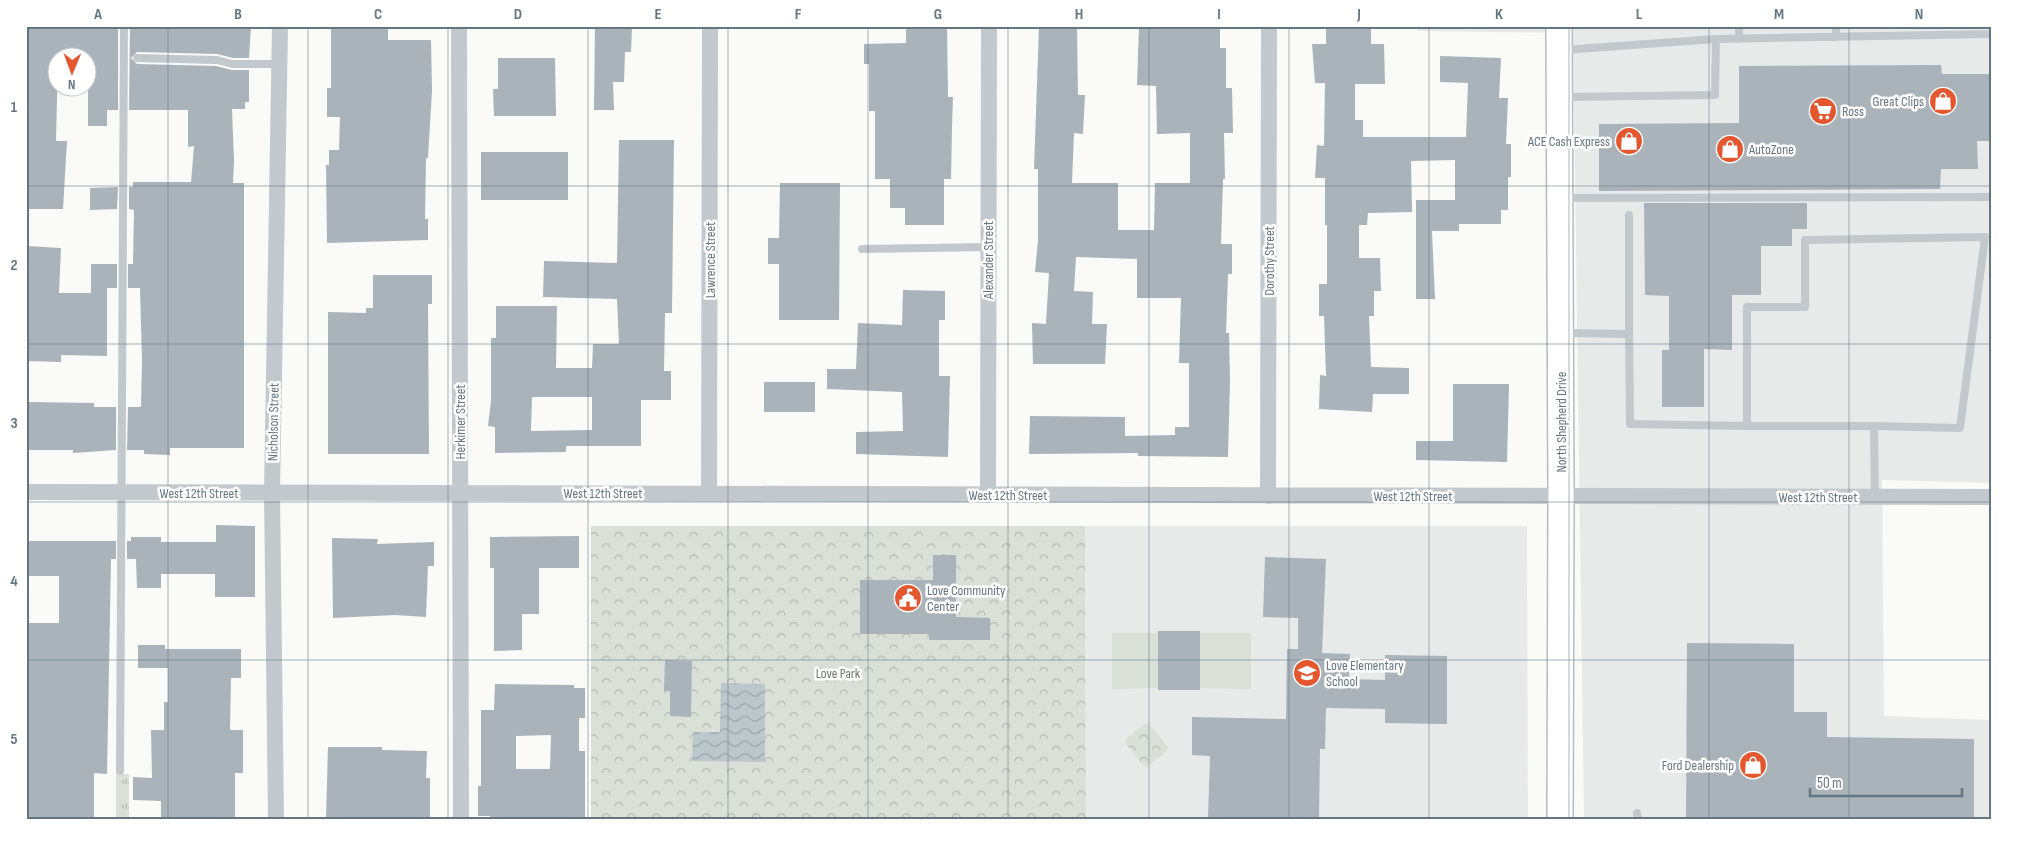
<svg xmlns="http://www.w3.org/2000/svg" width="2017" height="845" viewBox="0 0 2017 845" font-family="'Sofia Sans Condensed',sans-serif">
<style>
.built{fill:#e8e9e9}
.grass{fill:url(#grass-tufts)}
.forest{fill:url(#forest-crowns)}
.garden{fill:#dadfd7}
.water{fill:url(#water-waves)}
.building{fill:#aab3b9;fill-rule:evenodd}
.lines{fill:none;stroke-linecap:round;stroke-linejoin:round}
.primary-casing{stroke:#b5babe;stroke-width:28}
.lane{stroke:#c3c8cc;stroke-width:8}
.street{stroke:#c3c8cc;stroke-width:16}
.primary{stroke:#fff;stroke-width:25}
.grid{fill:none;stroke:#657683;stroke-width:1;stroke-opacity:0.55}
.labels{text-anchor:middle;stroke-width:5;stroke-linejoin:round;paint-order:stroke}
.poi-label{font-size:14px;fill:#657683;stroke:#fff;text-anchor:start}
.street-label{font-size:14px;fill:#657683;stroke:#fff}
.park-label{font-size:14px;fill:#687a64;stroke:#fff}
.neatline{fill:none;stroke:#657683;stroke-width:2}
.grid-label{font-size:16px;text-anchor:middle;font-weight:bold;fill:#657683}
</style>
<defs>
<pattern id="grass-tufts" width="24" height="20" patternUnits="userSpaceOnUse" patternTransform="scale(1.25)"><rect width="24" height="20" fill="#dadfd7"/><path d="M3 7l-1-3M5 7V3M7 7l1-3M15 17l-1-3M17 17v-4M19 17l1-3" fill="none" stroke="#b4b9b4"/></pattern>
<pattern id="forest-crowns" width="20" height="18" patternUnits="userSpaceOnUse" patternTransform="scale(1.25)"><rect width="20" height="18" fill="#dadfd7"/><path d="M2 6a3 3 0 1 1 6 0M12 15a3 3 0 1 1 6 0" fill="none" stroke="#b4b9b4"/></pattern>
<pattern id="water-waves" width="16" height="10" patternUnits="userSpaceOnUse" patternTransform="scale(1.25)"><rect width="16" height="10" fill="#bbc7cb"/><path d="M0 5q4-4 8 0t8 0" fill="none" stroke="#9ca6aa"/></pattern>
</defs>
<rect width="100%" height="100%" fill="#fafaf8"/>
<path class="built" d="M1417 26H1991V483L1882 480 1884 716 1991 720V819H1584L1573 33 1417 31Z
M1085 526H1527L1528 819H1086Z"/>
<path class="grass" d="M116 774H129V819H116Z"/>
<path class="forest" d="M591 526H1085L1086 819H591Z
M1144 724H1149L1168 747 1166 752 1148 766 1143 765 1126 744V739Z"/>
<path class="garden" d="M1112 633H1158V688L1112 689Z
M1200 633H1251V689L1200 688Z"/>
<path class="water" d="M721 683 765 684V762L692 761 693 732H720Z"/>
<path class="building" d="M26 26H118V110H107V126H88V58H58L56 141H67L63 209H26Z
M130 26H251L249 58H233L217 54 137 52 131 58 137 64 216 66 232 70H249V102H245V109H232L234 161 233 183H244V448H170V455L144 454V450H127L128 407H141L142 361 140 288H128V264H133L134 210 129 209V187H133V182H191L194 146 188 147V110H129Z
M331 26H388V40H431L432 91 428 158H426L425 219H428V240L327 243 326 165H329V150H339L340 117H327V88H331Z
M595 26H632L631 52H625L624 82H613L614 110H594Z
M906 26H947L948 97H953L952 127 951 179H944V225H905V208H890V179H875V111H869V64H864V44L906 43Z
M1039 26H1077L1078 95H1085L1083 134 1074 133 1072 183H1118V230H1154L1155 183H1190V133L1157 134 1156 86 1137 85 1139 26H1220V48H1226V88H1232L1233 133H1224L1225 179H1223L1221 244H1232V274H1228L1226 333H1229L1230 381 1228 457 1138 456V453L1029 454 1030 416 1125 417V436L1175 435V427H1189V363H1179L1181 298H1137V259L1076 257 1074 291 1093 292 1092 324H1107L1105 364H1033L1032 323 1046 324 1049 273 1035 272 1038 240V169H1034Z
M1326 26H1371V44H1384L1385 84H1355V120H1363V137H1466L1468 83 1440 82V56L1501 58 1499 98H1508L1506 144H1511V177H1508V210H1501V224H1459V231H1432L1435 299H1416V200H1455V160L1411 161 1412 212 1368 213 1367 225H1359V258H1380L1381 291H1374V316H1369L1371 367 1409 368V394H1373L1372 412 1319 409 1320 375 1326 376 1324 316H1319V284H1327V225H1325V178H1315L1317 145 1324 146 1325 83H1315L1312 44H1326Z
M498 58H555L556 116H494L493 89H498Z
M1941 65 1942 74H1991V141H1977L1978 169H1941L1940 189 1599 191V124L1739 123V66Z
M619 140H674L672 313H665L664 371H671V400H641V446H566V452L495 453V427L488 426 491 401V338H496V306H557L556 368H592L593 344H619L617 299 543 297 544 261 617 263ZM532 397H592V430L531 431Z
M481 152H568V200H481Z
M780 183H840L839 320H779V264H768V238H779Z
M118 187 117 209 90 210V188Z
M1644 203H1807V229H1792V246H1761V295H1732V350L1704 349V407H1662V350H1669V296L1645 295Z
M26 246 61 248 59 293H91V264H117V288H107V356L61 355V362L26 361Z
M373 275H432V304H428L429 454H328V312L366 313V308H373Z
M903 290 945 291V320H939V376H950L948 457 856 454V432L903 431 902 392 827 389V369H856L858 323 902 325Z
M764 382H815V412H764Z
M1453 384H1509L1507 462 1416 460V441H1453Z
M26 402 94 403V407H116V450L73 453V450H26Z
M216 525 255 526V597H215V574H161V588H137L136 559H127V541H131V537H161V542H216Z
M579 536V568H539V614H522V650L494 651V568H490V537Z
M332 538 378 539 377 544 434 542V566H428L426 617 395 615 333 618Z
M26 541H116V559H111L107 774 94 773V819H26V623H59V576H26Z
M933 555H956V617L990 618V640H929V634H860V580H933Z
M1265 557 1326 559 1322 653 1350 654 1349 679 1385 680V655L1447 656V724L1385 723V709L1326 708 1325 749H1320L1319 819H1208L1210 756 1192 755V717L1286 719 1287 649H1298V618L1263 617Z
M1158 631H1200V690H1158Z
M1687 643 1794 644V712H1827V737L1974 739V819H1686Z
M138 645H165V649H241V678H231L230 730H243V773H235V819H161V801L133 800V777L152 778 151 730H164V702H168V668H138Z
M665 660 692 661 691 717 670 716V691H664Z
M495 684 574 685V688H585V718H579V751H585V819H490V816H478V786H481V710H494ZM551 735 550 769H516V736Z
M328 747H382V750L427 751 426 778H430V819H326Z"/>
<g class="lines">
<g class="primary-casing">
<path id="primary" d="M1559 26 1561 496 1560 819"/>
</g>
<path class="lane" d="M1739 26V39
M1836 37V26
M1563 50 1716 39 1991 34
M137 58 217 60 232 64H280
M1563 97 1715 95 1716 39
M1563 198 1991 197
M862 249 989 247
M1563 333 1629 334 1630 424 1747 426
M1629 334V215
M1874 426H1747V307H1805V240L1985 237 1960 428 1874 426 1875 497
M120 771 124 26
M1637 813 1638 819"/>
<path class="street" d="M459 26 461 819
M26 492 1991 497
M709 494 710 26
M988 495 989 26
M1268 496 1269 26
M276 819 272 493 280 26"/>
<use href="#primary" class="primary"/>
</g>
<path class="grid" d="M168 26V819M308 26V819M448 26V819M588 26V819M728 26V819M868 26V819M1008 26V819M1149 26V819M1289 26V819M1429 26V819M1569 26V819M1709 26V819M1849 26V819M26 186H1991M26 344H1991M26 502H1991M26 660H1991"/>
<defs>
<g id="shop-disc" transform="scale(1.4375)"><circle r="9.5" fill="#e4572e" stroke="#fff"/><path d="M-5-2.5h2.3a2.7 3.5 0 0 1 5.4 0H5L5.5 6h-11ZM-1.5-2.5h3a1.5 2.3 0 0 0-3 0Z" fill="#fff"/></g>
<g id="supermarket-disc" transform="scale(1.4375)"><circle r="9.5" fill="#e4572e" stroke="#fff"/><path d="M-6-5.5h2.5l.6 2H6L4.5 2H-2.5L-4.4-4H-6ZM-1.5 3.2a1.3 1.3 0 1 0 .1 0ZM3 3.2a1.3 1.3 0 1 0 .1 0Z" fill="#fff"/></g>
<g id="civic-disc" transform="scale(1.4375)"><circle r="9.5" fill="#e4572e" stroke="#fff"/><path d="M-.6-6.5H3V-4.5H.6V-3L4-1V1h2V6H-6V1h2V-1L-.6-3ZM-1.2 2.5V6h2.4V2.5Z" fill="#fff"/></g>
<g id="school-disc" transform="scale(1.4375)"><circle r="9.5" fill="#e4572e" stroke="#fff"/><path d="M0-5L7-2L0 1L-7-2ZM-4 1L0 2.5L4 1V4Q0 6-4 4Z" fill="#fff"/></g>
</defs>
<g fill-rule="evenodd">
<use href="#shop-disc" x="1943" y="101"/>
<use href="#supermarket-disc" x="1823" y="111"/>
<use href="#shop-disc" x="1629" y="141"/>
<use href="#shop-disc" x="1730" y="149"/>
<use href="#civic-disc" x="908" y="598"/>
<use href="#school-disc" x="1307" y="673"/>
<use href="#shop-disc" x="1753" y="765"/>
</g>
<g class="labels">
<g class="poi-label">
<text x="1924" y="106" text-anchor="end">Great Clips</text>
<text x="1842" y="116">Ross</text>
<text x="1610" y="146" text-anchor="end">ACE Cash Express</text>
<text x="1749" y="154">AutoZone</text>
<text x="927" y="595">Love Community<tspan x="927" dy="16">Center</tspan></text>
<text x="1326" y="670">Love Elementary<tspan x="1326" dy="16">School</tspan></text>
<text x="1734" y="770" text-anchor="end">Ford Dealership</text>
</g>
<g class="street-label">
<text transform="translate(710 260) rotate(-90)" y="5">Lawrence Street</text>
<text transform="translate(988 260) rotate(-90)" y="5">Alexander Street</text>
<text transform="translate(1269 261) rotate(-90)" y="5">Dorothy Street</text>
<text transform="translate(273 422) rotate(-89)" y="5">Nicholson Street</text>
<text transform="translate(460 422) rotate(-90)" y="5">Herkimer Street</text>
<text transform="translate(1561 422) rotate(-90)" y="5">North Shepherd Drive</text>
<text x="199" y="498">West 12th Street</text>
<text x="603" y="498">West 12th Street</text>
<text x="1008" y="500">West 12th Street</text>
<text x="1413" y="501">West 12th Street</text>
<text x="1818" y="502">West 12th Street</text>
</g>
<g class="park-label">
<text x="838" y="678">Love Park</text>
</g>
</g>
<rect width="2017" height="845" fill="none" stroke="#ffffff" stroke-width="55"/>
<g transform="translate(72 72) rotate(181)"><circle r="24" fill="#ffffff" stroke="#c1c8cd"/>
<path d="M0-4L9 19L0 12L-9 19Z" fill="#e4572e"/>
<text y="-8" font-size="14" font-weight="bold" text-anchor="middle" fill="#657683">N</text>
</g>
<path d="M1810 788v8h152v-8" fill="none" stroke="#657683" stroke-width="2.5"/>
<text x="1817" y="788" font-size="15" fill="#657683" stroke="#ffffff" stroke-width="4" paint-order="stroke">50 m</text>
<rect x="28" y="28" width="1962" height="790" class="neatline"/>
<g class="grid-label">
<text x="98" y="19">A</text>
<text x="238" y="19">B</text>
<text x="378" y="19">C</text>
<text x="518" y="19">D</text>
<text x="658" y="19">E</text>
<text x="798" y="19">F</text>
<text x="938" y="19">G</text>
<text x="1079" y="19">H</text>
<text x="1219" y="19">I</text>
<text x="1359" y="19">J</text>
<text x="1499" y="19">K</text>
<text x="1639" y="19">L</text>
<text x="1779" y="19">M</text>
<text x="1919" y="19">N</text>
<text x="14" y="112">1</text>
<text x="14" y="270">2</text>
<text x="14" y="428">3</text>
<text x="14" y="586">4</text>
<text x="14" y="744">5</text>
</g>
</svg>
